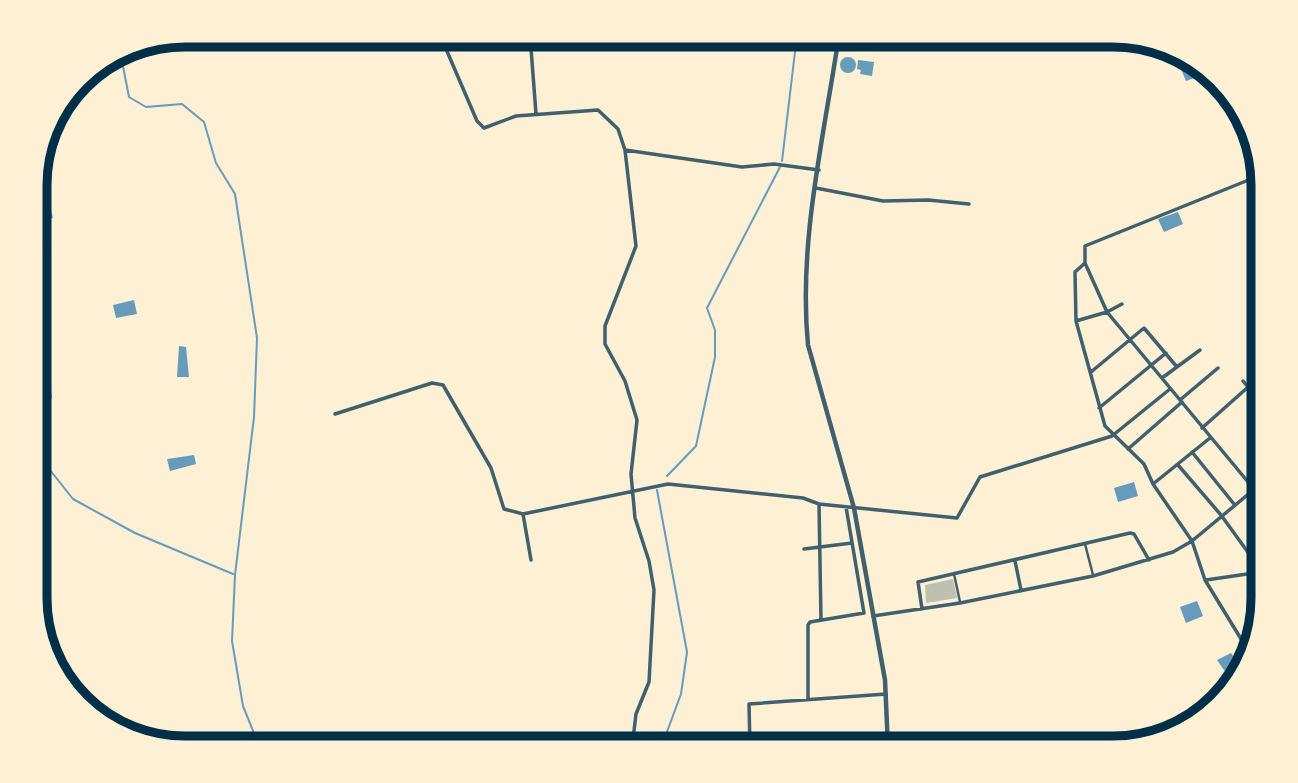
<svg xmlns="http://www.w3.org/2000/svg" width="1298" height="783" viewBox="0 0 1298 783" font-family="Georgia,serif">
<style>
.water{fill:#669bbc}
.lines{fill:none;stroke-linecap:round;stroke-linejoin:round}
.stream{stroke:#669bbc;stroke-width:2}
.building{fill:#bec0b2}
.service{stroke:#3f606c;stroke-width:2}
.pedestrian{stroke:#3f606c;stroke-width:2.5}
.minor{stroke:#3f606c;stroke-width:3.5}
.tertiary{stroke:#3f606c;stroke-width:4.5}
.rim{fill:none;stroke:#003049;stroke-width:9}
</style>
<rect width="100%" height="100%" fill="#fdf0d5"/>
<path class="water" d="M840 65a8 8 0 1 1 16 0a8 8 0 1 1-16 0Z
M858 60 874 62 872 76 860 74 861 70 857 69Z
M1196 63 1206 74 1186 81 1181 69Z
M48 197 53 218 36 221V199Z
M1178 212 1183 224 1164 232 1158 219Z
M134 300 137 314 116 318 113 305Z
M179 346 186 347 189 377H177Z
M194 455 196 464 170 471 167 459Z
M1134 482 1138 496 1118 502 1114 488Z
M1197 601 1203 616 1186 623 1180 607Z
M1231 653 1240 666 1226 673 1217 660Z"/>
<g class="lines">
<path class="stream" d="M120 51 129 97 146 107 182 104 204 122 216 163 235 194 257 338 254 417 235 575 232 641 243 706 260 748
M782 161 797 35
M36 367 48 377 51 397 45 418 44 447 50 470 73 499 135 533 233 574
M667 476 696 446 715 357V330L707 308 780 167
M657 490 687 652 681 694 661 748"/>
</g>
<path class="building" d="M953 579 957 598 926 603 925 585Z"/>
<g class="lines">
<path class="service" d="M1260 474 1259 456 1248 457 1249 468 1263 478"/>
<path class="pedestrian" d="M1085 544 1093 575
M954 574 960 602"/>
<path class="minor" d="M440 35 477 121 484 128 516 116 598 110 618 129 625 150 742 167 774 164 819 170
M530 35 536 114
M1215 80 1255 165 1256 177 1085 246V263L1075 272 1076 321 1105 426 1144 464 1153 484 1192 541 1205 580 1249 652
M625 150 636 246 605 326V344L625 381 637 420 631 474 635 518 649 561 654 590 649 682 636 714 632 748
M816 188 883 201 928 200 969 204
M1085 263 1107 312 1263 500
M1076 321 1107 312 1122 304
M1091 372 1144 328 1177 367
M1162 378 1200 350
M1243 381 1263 405
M1180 400 1218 368
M1099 408 1166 353
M335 414 432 383 443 385 491 468 504 509 523 514
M1202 428 1247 388
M1128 449 1182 402
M1192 452 1234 504
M1178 465 1221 515 1263 573
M1153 484 1210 438
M819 504 821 620
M804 549 852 543
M531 560 523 514 668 484 803 498 819 504 957 518 980 477 1112 436 1170 389
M1015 561 1021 590
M1206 580 1261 572
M922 609 918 582 1130 533 1134 534 1149 560
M873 616 960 603 1093 576 1173 552 1192 541 1263 482
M808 699V625L810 622 864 613 846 507
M750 748 749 704 886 694"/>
<path class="tertiary" d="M839 35C824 137 798 242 808 345L854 508 885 680 888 748"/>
</g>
<path d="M0 0H1298V783H0ZM185 47H1113A138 138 0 0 1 1251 185V598A138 138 0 0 1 1113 736H185A138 138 0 0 1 47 598V185A138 138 0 0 1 185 47Z" fill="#fdf0d5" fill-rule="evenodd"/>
<path class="rim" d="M185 47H1113A138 138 0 0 1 1251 185V598A138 138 0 0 1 1113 736H185A138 138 0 0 1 47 598V185A138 138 0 0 1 185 47Z"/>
</svg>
